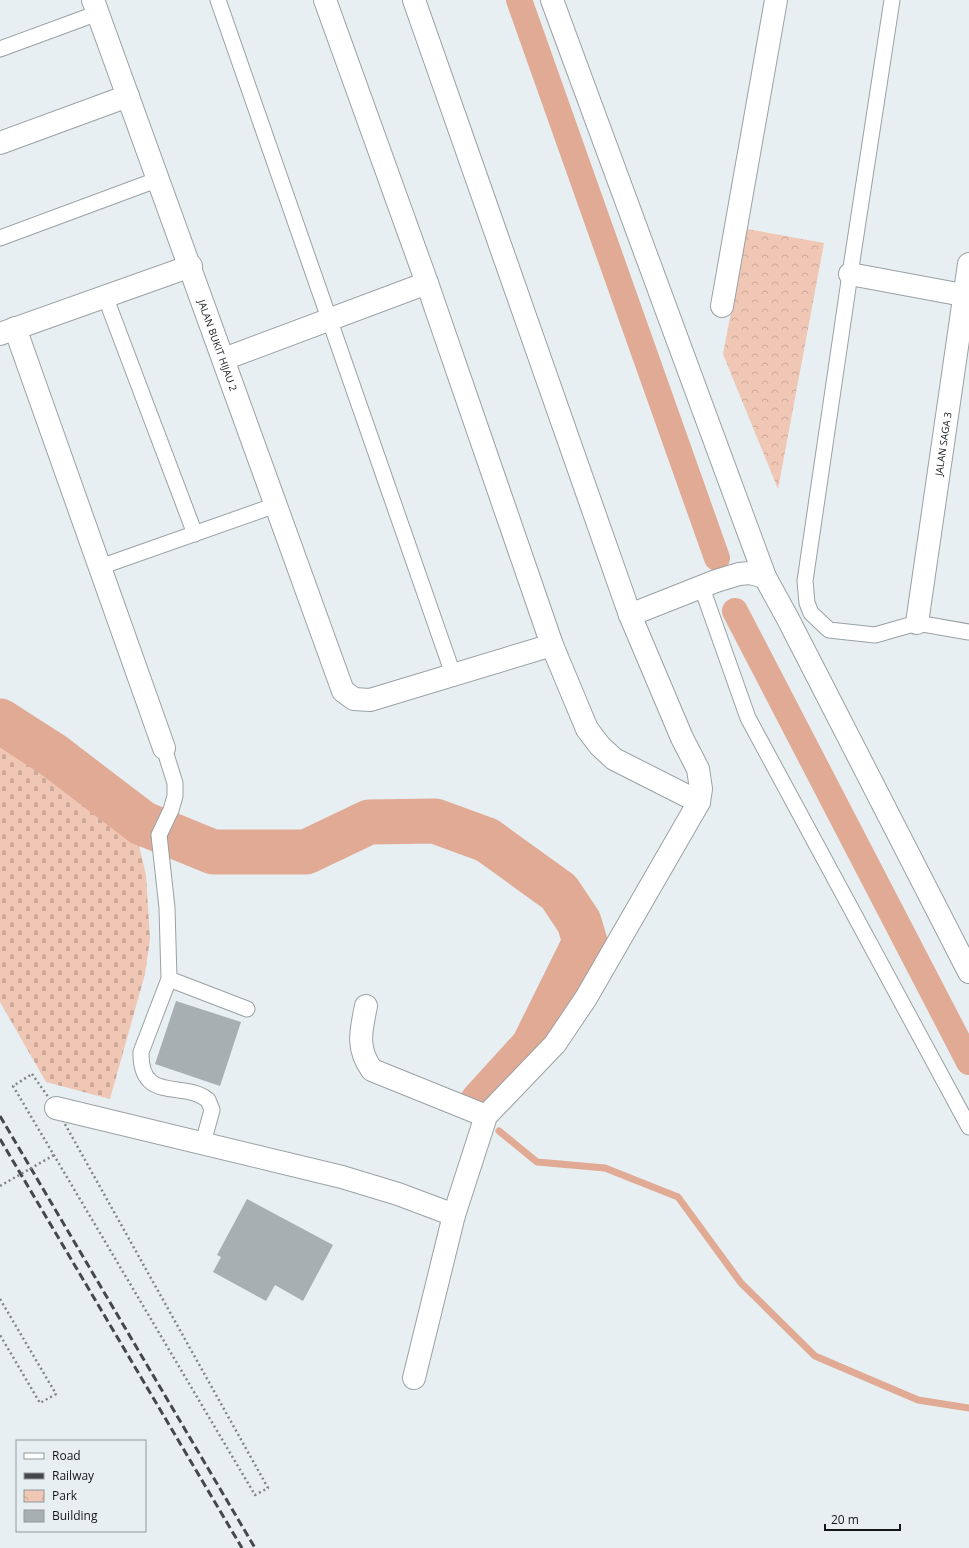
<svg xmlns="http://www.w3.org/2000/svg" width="969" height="1548" viewBox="0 0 969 1548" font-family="'Open Sans',sans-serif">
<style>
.cemetery{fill:url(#cemetery-stones)}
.park{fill:url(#park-crowns)}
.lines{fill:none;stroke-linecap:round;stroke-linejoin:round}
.stream{stroke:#e1aa94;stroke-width:7}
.canal{stroke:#e1aa94;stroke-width:26}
.river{stroke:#e1aa94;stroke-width:45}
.building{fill:#a8afb2}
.lane-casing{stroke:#9aa1a4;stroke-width:17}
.street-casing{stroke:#9aa1a4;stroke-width:24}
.path{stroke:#808587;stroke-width:2.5;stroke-dasharray:2 3;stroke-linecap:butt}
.lane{stroke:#fff;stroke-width:15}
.street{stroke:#fff;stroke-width:22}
.rail{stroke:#44484a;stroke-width:3;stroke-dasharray:8 4;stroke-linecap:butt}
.path-bridge{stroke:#808587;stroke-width:2.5;stroke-dasharray:2 3;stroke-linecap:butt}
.labels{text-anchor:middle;stroke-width:3.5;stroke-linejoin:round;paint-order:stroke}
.street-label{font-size:10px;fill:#141718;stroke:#e7eff2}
</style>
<defs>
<pattern id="cemetery-stones" width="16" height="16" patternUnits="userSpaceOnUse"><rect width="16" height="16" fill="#f0c6b5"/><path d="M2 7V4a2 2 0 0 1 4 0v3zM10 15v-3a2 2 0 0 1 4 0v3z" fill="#cda99b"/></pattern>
<pattern id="park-crowns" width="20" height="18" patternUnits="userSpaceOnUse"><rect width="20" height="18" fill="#f0c6b5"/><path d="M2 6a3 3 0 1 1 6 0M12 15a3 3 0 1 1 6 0" fill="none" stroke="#cda99b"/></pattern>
</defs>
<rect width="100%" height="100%" fill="#e7eff2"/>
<path class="cemetery" d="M0 748 135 828 146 875 150 939 145 974 110 1099 46 1082 0 1002Z"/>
<path class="park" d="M747 229 824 243 778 489 723 354Z"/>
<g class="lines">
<path class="stream" d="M499 1131 537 1162 605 1168 678 1197 741 1283 815 1356 918 1400 969 1408"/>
<path class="canal" d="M519 0 717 558
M735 611 969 1062"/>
<path class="river" d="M0 721 53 755 142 823 213 852H306L369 822 435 821 487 840 559 892 579 922 585 942 533 1047 482 1103"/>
</g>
<path class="building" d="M176 1001 241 1022 220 1086 155 1064Z
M247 1199 333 1245 303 1301 275 1285 266 1301 213 1272 221 1257 217 1255Z"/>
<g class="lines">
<g class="lane-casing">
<path id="lane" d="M218 0 453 674
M892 0 850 274 805 581 807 603 811 613 829 630 875 635 917 623 969 632
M0 49 98 13
M0 238 159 179
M105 296 195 534
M100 567 276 505
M702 588 748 718 969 1127
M164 748 175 783V796L171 810 159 835 167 908 169 979 141 1052C140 1104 184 1080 208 1100L212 1110 203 1143
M169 979 247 1009"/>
</g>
<g class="street-casing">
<g id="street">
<path id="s1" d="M93 0 343 691 354 699 370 700 552 645"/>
<path d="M325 0 427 283 552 645 587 729 600 746 614 759 699 802"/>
<path d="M552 0 765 577 788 619 969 972"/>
<path d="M0 143 128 96"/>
<path d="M850 274 963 295"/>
<path d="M722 306 776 0"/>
<path d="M15 328 164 748"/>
<path d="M0 334 191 266"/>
<path d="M224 359 427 283"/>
<path d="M630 615 716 581 739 574 750 573 765 577"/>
<path id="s2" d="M917 623 969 264"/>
<path d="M366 1006C361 1031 356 1048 372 1070L486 1116"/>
<path d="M56 1108 342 1177 398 1194 454 1215 486 1116 555 1044 586 998 699 802 701 789 698 769 682 738 630 615 414 0"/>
<path d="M414 1378 454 1215"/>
</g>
</g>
<path class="path" d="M32 1074 56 1108 268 1488 255 1495 13 1086Z
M0 1299 56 1394 40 1403 0 1335"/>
<use href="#lane" class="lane"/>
<use href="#street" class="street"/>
<path class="rail" d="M0 1116 255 1548
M0 1139 242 1548"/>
<path class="path-bridge" d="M0 1186 54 1155"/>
</g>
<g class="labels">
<g class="street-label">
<text dy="4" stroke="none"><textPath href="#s1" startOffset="367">JALAN BUKIT HIJAU 2</textPath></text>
<text dy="4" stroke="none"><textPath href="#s2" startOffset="181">JALAN SAGA 3</textPath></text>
</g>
</g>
<rect x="16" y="1440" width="130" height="92" fill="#e7eff2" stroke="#93999b"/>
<rect x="24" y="1453" width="20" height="6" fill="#ffffff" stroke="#93999b"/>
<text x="52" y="1460" font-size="12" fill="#141718">Road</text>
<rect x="24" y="1473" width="20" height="6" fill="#44484a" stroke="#93999b"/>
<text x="52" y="1480" font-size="12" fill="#141718">Railway</text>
<rect x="24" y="1490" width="20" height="12" fill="url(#park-crowns)" stroke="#93999b"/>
<text x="52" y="1500" font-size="12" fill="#141718">Park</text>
<rect x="24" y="1510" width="20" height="12" fill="#a8afb2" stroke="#93999b"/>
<text x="52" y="1520" font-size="12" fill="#141718">Building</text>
<path d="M825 1524v6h75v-6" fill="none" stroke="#141718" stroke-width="2"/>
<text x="831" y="1524" font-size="12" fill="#141718" stroke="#e7eff2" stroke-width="3" paint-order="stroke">20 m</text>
</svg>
